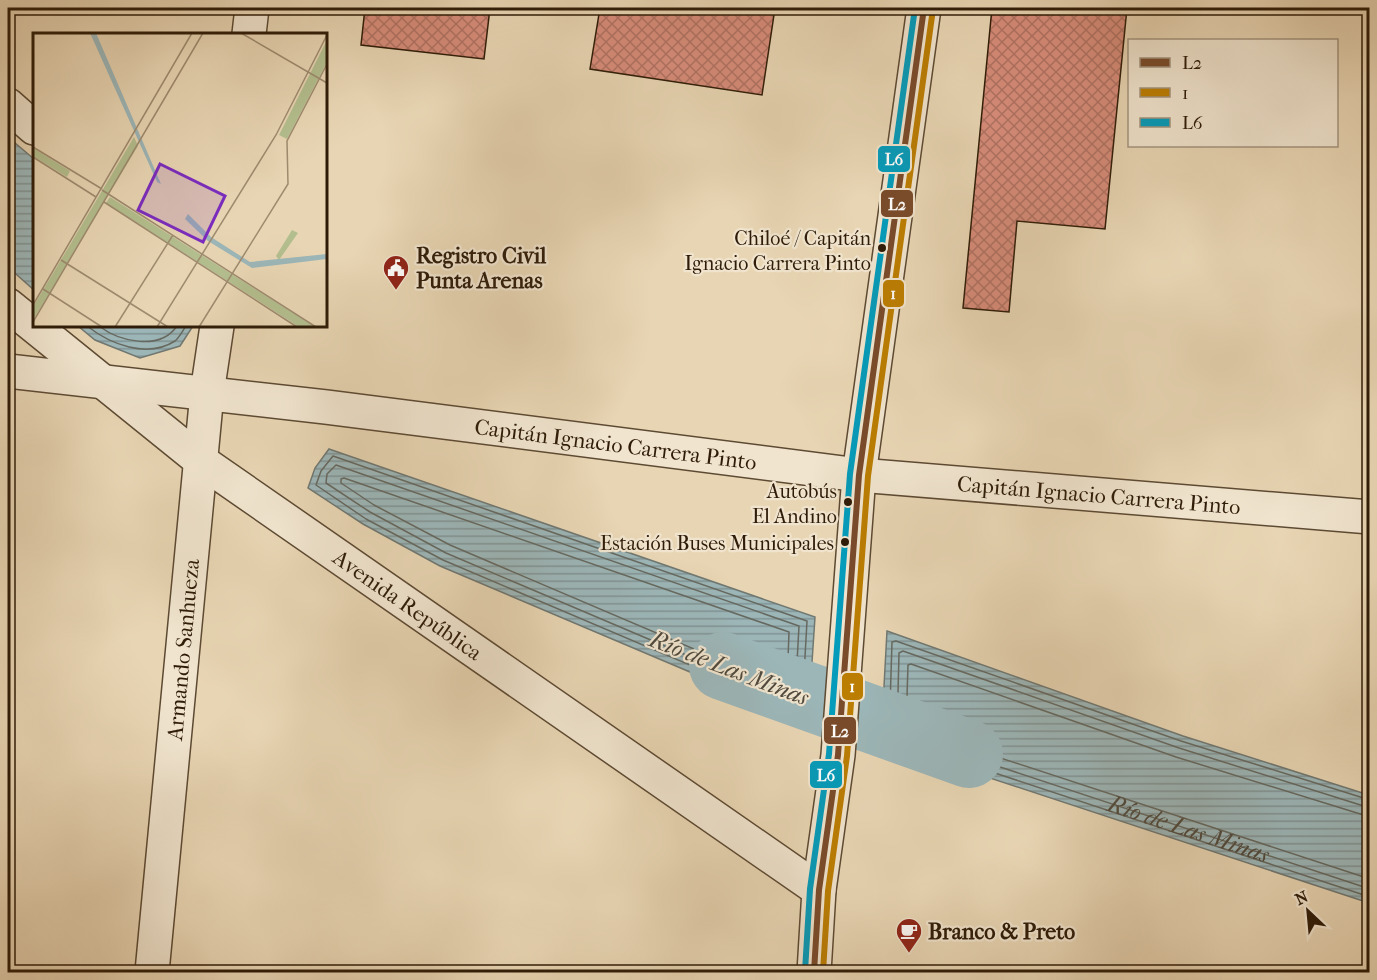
<svg xmlns="http://www.w3.org/2000/svg" width="1377" height="980" viewBox="0 0 1377 980" font-family="'IM FELL French Canon',serif">
<style>
.water{fill:url(#water-rules);stroke:#707872;stroke-width:1.5}
.lines{fill:none;stroke-linecap:round;stroke-linejoin:round}
.shore{stroke:#666960;stroke-width:1.5}
.river{stroke:#9cb6b8;stroke-width:68}
.building{fill:url(#building-cross-hatch);stroke:#2f1c08;stroke-width:1.5}
.minor-casing{stroke:#5d4a33;stroke-width:36}
.minor{stroke:#f0e4ce;stroke-width:33}
.bus-1-casing{stroke:#f0e4ce;stroke-width:10}
.bus-2-casing{stroke:#f0e4ce;stroke-width:10}
.bus-3-casing{stroke:#f0e4ce;stroke-width:10}
.bus-1{stroke:#7a4b2a;stroke-width:6}
.bus-2{stroke:#bb7d02;stroke-width:6}
.bus-3{stroke:#059bba;stroke-width:6}
.bus-dot{fill:#2f1c08;stroke:#f0e4ce;stroke-width:2}
.labels{text-anchor:middle;stroke-width:4.5;stroke-linejoin:round;paint-order:stroke}
.bus-label{font-size:20px;fill:#2f1c08;stroke:#f0e4ce;text-anchor:end}
.poi-label{font-size:22px;font-weight:bold;fill:#2f1c08;stroke:#f0e4ce;text-anchor:start}
.street-label{font-size:22px;fill:#2f1c08;stroke:#f0e4ce}
.water-label{font-size:24px;font-style:italic;fill:#504a3d;stroke:#f0e4ce}
.inset-road{fill:none;stroke:#9e8b6f;stroke-width:1.5}
.view{fill:#7b2cbf;fill-opacity:0.15;stroke:#7b2cbf;stroke-width:3}
.inset-edge{fill:none;stroke:#2f1c08;stroke-width:3}
.line-badge{stroke:#f0e4ce;stroke-width:2}
.badge-label{font-size:16px;text-anchor:middle;font-weight:bold;fill:#fff}
</style>
<defs>
<pattern id="water-rules" width="6" height="5" patternUnits="userSpaceOnUse" patternTransform="scale(1.5)"><rect width="6" height="5" fill="#9cb6b8"/><path d="M0 2.5h6" fill="none" stroke="#809394"/></pattern>
<pattern id="building-cross-hatch" width="8" height="8" patternUnits="userSpaceOnUse" patternTransform="scale(1.5)"><rect width="8" height="8" fill="#d78c7a"/><path d="M0 0l8 8M0 8l8-8" fill="none" stroke="#af7262"/></pattern>
</defs>
<rect width="100%" height="100%" fill="#e8d5b3"/>
<filter id="stains"><feTurbulence type="fractalNoise" baseFrequency=".00333" numOctaves="4"/><feColorMatrix values="0 0 0 0 .2 0 0 0 0 .09 0 0 0 0 .02 0 0 0 .5 -.17"/></filter>
<radialGradient id="worn" r=".72"><stop offset=".6" stop-color="#630" stop-opacity="0"/><stop offset="1" stop-color="#630" stop-opacity=".3"/></radialGradient>
<path class="water" d="M8 137 34 159V290L8 267Z
M78 326H193L180 346 140 358 95 340Z
M329 449 815 617 808 722 440 566 363 524 308 488 315 468Z
M887 631 1183 736 1369 795V903L881 742Z"/>
<g class="lines">
<g class="shore">
<path d="M87 326C110 344 147 359 175 341 179 338 183 330 186 326"/>
<path d="M99 326C120 342 160 351 177 326"/>
<path d="M333 456 807 621 802 710 798 711 443 560 366 519 316 485 321 471Z"/>
<path d="M336 465 799 626 795 699 792 700 446 553 370 512 326 483 327 474Z"/>
<path d="M344 478 789 632 787 685 783 687 450 545 374 505 341 483V479Z"/>
<path d="M1370 800 1181 741 896 641 892 642 889 738 1370 897"/>
<path id="s1" d="M1370 808 1179 748 903 651 899 653 897 733 1370 889"/>
<path d="M1370 817 1176 757 911 664 908 665 906 727 1370 879"/>
</g>
<path class="river" d="M723 666 969 754"/>
</g>
<path class="building" d="M365 8H490L484 59 361 45Z
M600 8H775L762 95 590 69Z
M992 8H1127L1105 229 1017 221 1009 312 963 308Z"/>
<g class="lines">
<g class="minor-casing">
<g id="minor">
<path d="M249 34 252 8"/>
<path d="M8 105 34 128"/>
<path id="s2" d="M8 305 201 461 819 890"/>
<path id="s3" d="M8 371 326 407 859 475 1370 517"/>
<path id="s4" d="M152 972 207 393 217 326"/>
<path d="M814 972 819 890 838 755 859 475 924 8"/>
</g>
</g>
<use href="#minor" class="minor"/>
<g class="bus-1-casing">
<path id="bus-1" d="M814 972 819 890 838 755 859 475 924 8"/>
</g>
<g class="bus-2-casing">
<path id="bus-2" d="M823 972 828 891 847 756 868 476 933 9"/>
</g>
<g class="bus-3-casing">
<path id="bus-3" d="M805 971 810 889 829 754 850 474 915 8"/>
</g>
<use href="#bus-1" class="bus-1"/>
<use href="#bus-2" class="bus-2"/>
<use href="#bus-3" class="bus-3"/>
</g>
<defs>
<g id="civic-pin" transform="scale(1.35)"><path d="M0 17L-7.5 6A9.5 9.5 0 1 1 7.5 6Z" fill="#8f2418" stroke="#f0e4ce"/><path d="M-.6-6.5H3V-4.5H.6V-3L4-1V1h2V6H-6V1h2V-1L-.6-3ZM-1.2 2.5V6h2.4V2.5Z" fill="#fff"/></g>
<g id="cafe-pin" transform="scale(1.35)"><path d="M0 17L-7.5 6A9.5 9.5 0 1 1 7.5 6Z" fill="#8f2418" stroke="#f0e4ce"/><path d="M-5.5-4.5H6V0H3Q3 3.5 0 3.5H-2.5Q-5.5 3.5-5.5 0ZM3-3.2v2h1.7v-2ZM-6 4.5H4V6H-6Z" fill="#fff"/></g>
</defs>
<g fill-rule="evenodd">
<use href="#civic-pin" x="396" y="268"/>
<use href="#cafe-pin" x="909" y="931"/>
</g>
<g class="bus-dot">
<circle cx="882" cy="248" r="5"/>
<circle cx="848" cy="502" r="5"/>
<circle cx="845" cy="542" r="5"/>
</g>
<g class="labels">
<g class="bus-label">
<text x="871" y="245">Chiloé / Capitán<tspan x="871" dy="25">Ignacio Carrera Pinto</tspan></text>
<text x="837" y="498">Autobús<tspan x="837" dy="25">El Andino</tspan></text>
<text x="834" y="550">Estación Buses Municipales</text>
</g>
<g class="poi-label">
<text x="416" y="263">Registro Civil<tspan x="416" dy="25">Punta Arenas</tspan></text>
<text x="928" y="939">Branco &amp; Preto</text>
</g>
<g class="street-label">
<text dy="8" stroke="none"><textPath href="#s3" startOffset="612">Capitán Ignacio Carrera Pinto</textPath></text>
<text dy="8" stroke="none"><textPath href="#s3" startOffset="1098">Capitán Ignacio Carrera Pinto</textPath></text>
<text dy="8" stroke="none"><textPath href="#s2" startOffset="500">Avenida República</textPath></text>
<text dy="8" stroke="none"><textPath href="#s4" startOffset="324">Armando Sanhueza</textPath></text>
</g>
<g class="water-label">
<text transform="translate(729 668) rotate(21)" y="8">Río de Las Minas</text>
<text dy="8" stroke="none"><textPath href="#s1" startOffset="884">Río de Las Minas</textPath></text>
</g>
</g>
<g transform="translate(33 33)">
<rect width="294" height="294" fill="#e8d5b3"/>
<path d="M294 7V29L254 106 246 102ZM101 104 105 113 0 287V274ZM0 115 37 138 34 144 0 123ZM77 164 282 294H266L73 170ZM259 197 265 200 246 227 243 223Z" fill="#b3be8e"/>
<path d="M57 0H63L128 151 124 149ZM155 181 178 204 217 229 294 221V226L219 235 175 208 152 186Z" fill="#9cb6b8"/>
<path class="inset-road" d="M208 0 294 50M0 114 69 156M0 124 63 164M69 157 283 294M71 169 264 294M28 227 135 294M10 256 69 294M0 272 159 0M0 289 170 0M82 294 140 202M124 294 243 102 294 2M166 294 255 151 254 108 294 31"/>
<path class="view" d="M127 131 192 163 170 209 105 177Z"/>
<rect width="294" height="294" class="inset-edge"/>
</g>
<g class="line-badge">
<rect x="877" y="145" width="34" height="28" rx="6" fill="#059bba"/>
<rect x="880" y="189" width="34" height="29" rx="6" fill="#7a4b2a"/>
<rect x="882" y="279" width="23" height="29" rx="6" fill="#bb7d02"/>
<rect x="841" y="672" width="23" height="29" rx="6" fill="#bb7d02"/>
<rect x="823" y="716" width="34" height="29" rx="6" fill="#7a4b2a"/>
<rect x="809" y="760" width="34" height="29" rx="6" fill="#059bba"/>
</g>
<g class="badge-label">
<text x="894" y="165">L6</text>
<text x="897" y="210">L2</text>
<text x="893" y="299">1</text>
<text x="852" y="692">1</text>
<text x="840" y="737">L2</text>
<text x="826" y="781">L6</text>
</g>
<rect width="1377" height="980" fill="none" stroke="#e8d5b3" stroke-width="30"/>
<rect x="9" y="9" width="1359" height="962" fill="none" stroke="#2f1c08" stroke-width="3"/>
<rect x="15" y="15" width="1347" height="950" fill="none" stroke="#2f1c08" stroke-width="1.5"/>
<rect x="1128" y="39" width="210" height="108" fill="#f0e4ce" stroke="#a3947f" stroke-width="1.5"/>
<rect x="1140" y="58" width="30" height="9" fill="#7a4b2a" stroke="#a3947f" stroke-width="1.5"/>
<text x="1182" y="69" font-size="18" fill="#2f1c08">L2</text>
<rect x="1140" y="88" width="30" height="9" fill="#bb7d02" stroke="#a3947f" stroke-width="1.5"/>
<text x="1182" y="99" font-size="18" fill="#2f1c08">1</text>
<rect x="1140" y="118" width="30" height="9" fill="#059bba" stroke="#a3947f" stroke-width="1.5"/>
<text x="1182" y="129" font-size="18" fill="#2f1c08">L6</text>
<g transform="translate(1308 911) rotate(334)" stroke="#f0e4ce" stroke-width="4.5" paint-order="stroke">
<path d="M0-4.5L10 22L0 15L-10 22Z" fill="#2f1c08"/>
<text y="-9" font-size="16" font-weight="bold" text-anchor="middle" fill="#2f1c08">N</text>
</g>
<rect width="100%" height="100%" filter="url(#stains)"/>
<rect width="100%" height="100%" fill="url(#worn)"/>
</svg>
